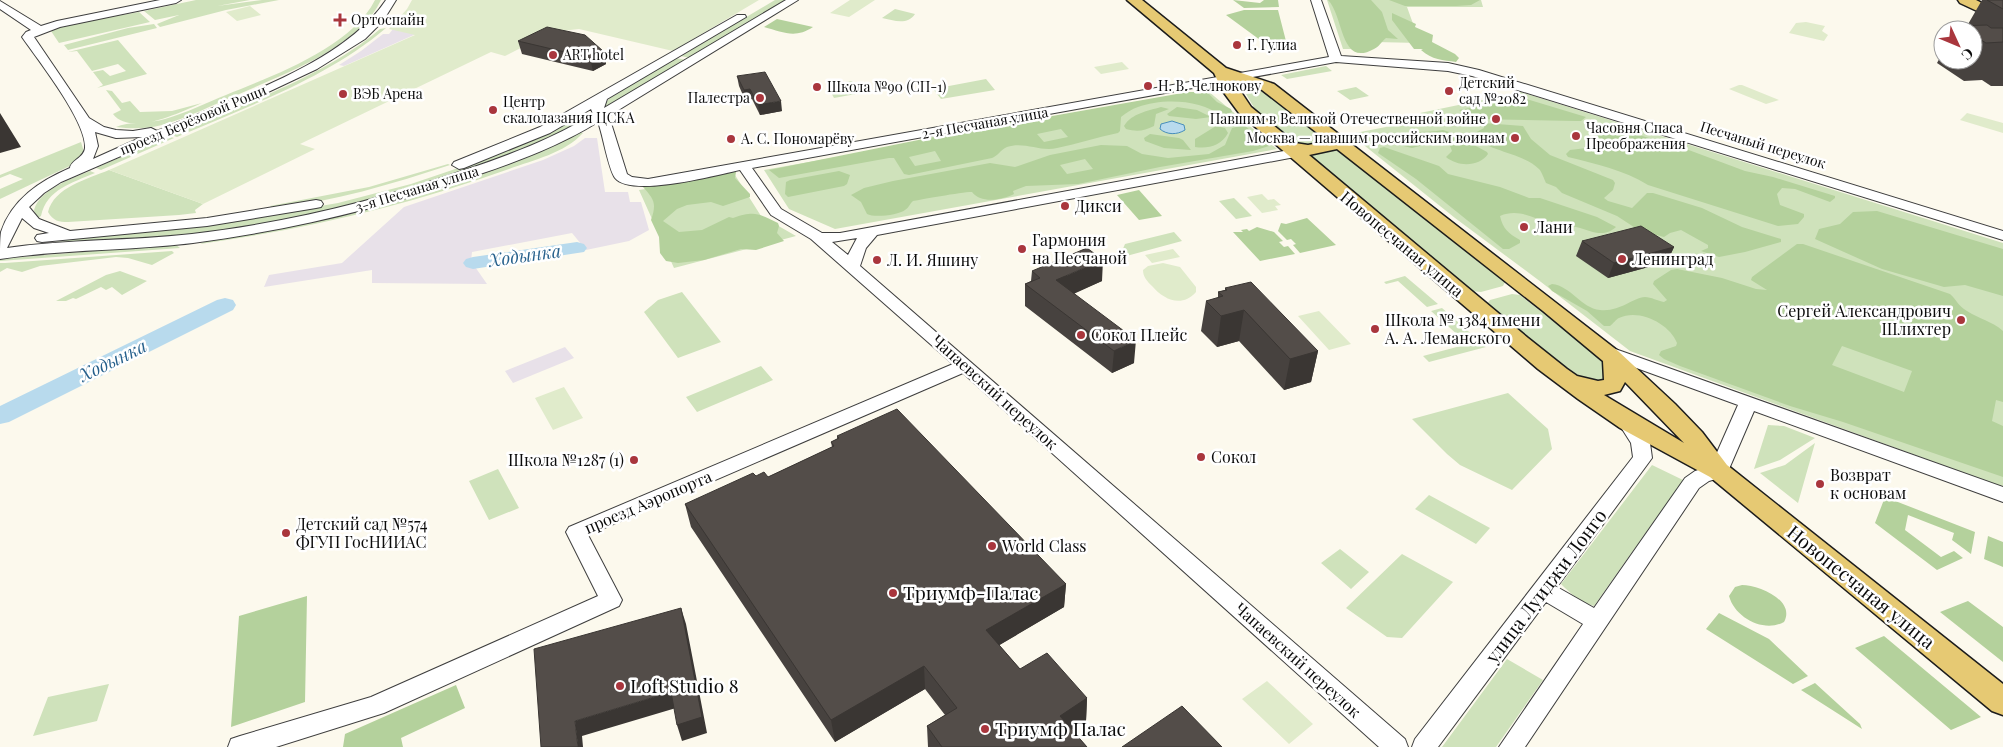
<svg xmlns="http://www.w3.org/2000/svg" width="2003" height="747" viewBox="0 0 2003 747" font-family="'Playfair Display',serif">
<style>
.industrial{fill:#e8e1e9}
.green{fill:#cfe2bb}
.forest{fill:#b4d19c;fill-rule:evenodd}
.pitch{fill:#e0ebcb}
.water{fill:#b8daed;stroke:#488ebb}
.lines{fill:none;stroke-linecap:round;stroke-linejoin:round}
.river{fill:#b8daed;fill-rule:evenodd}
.minor-casing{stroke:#3e3e3e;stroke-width:2}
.major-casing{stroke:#1c1c1c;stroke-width:3}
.minor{fill:#fff;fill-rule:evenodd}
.major{fill:#e6c973;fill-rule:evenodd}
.wall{fill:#47423f}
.shaded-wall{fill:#3a3633}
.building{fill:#534d49;stroke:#3a3633}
.poi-dot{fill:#a9363d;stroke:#fff;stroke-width:2}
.labels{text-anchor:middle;stroke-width:5;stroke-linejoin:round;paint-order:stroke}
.far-poi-label{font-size:14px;fill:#0b0b0b;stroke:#fff;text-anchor:start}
.far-street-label{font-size:14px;fill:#0b0b0b;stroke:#fff}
.poi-label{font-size:16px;fill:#0b0b0b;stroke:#fff;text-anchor:start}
.street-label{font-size:16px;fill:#0b0b0b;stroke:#fff}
.water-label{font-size:18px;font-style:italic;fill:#26608c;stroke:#fff}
.near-street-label{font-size:19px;fill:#0b0b0b;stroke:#fff}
.near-poi-label{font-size:19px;fill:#0b0b0b;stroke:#fff;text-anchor:start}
</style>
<rect width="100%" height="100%" fill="#fcf9ed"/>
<path class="industrial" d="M393 29 416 34 344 66 339 65 361 51 383 34H389Z
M585 138H597L605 192H628L630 202H641L649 230 629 241 586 250 572 233 472 252 471 261 487 284 372 283V270L264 287 269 275 342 263 404 207 543 160 574 146Z
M565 347 574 358 513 383 505 371Z"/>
<path class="green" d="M196 0H250L217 6 262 0H279L226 10 160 27 157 24 179 15 155 20 144 11Z
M375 0H381C359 48 283 74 237 95 212 105 188 118 162 125 147 129 132 129 116 127 128 121 150 124 165 119 186 113 206 103 226 95 272 76 351 48 375 0Z
M775 0H787L690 58 681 56Z
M1327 0H1481L1483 7H1407L1420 43 1375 42 1370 49H1343Z
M895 9 915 14C907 26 893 20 882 18Z
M139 12 150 22 59 43 51 31 66 25Z
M154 24 157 28 68 50 64 45 128 28Z
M386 28C326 79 248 106 177 137L171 135C238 106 324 77 380 29Z
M118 40 147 74 97 88 103 85 93 72 103 70 110 76 126 71 118 64 92 71 77 51 68 52Z
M676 58 686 60 604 110 605 103 610 98Z
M1326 66 1332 71 1287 79 1281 75Z
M986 79 995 90 941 99 933 89Z
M852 81 861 93 834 98 827 85Z
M1356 87 1369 96 1350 100 1337 91Z
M106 90 112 91 122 103 130 101 140 112 172 111 202 103C181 112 131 137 113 114L121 110Z
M1208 91 1277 149 835 229 789 209 764 170Z
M1263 91 1324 139 1326 142 1306 147 1297 146 1256 111 1246 94Z
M1521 92 2003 243V487L1630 351 1541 282 1455 218 1350 134 1427 119 1420 113Z
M579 119 582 122C561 132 539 144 517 153 397 202 250 235 120 239 98 239 74 243 53 241L233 221 338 203 411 184 473 163 571 120Z
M579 132 583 133C565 153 533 160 509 169 406 206 307 229 200 244L206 241 344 213Z
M168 136 174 138 101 170 96 168Z
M81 142 84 152 74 164 0 199V189L23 179 10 174 0 178V175Z
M1333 150H1339L1505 282 1503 286 1481 292 1471 291 1310 157 1312 154Z
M448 164 450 165C392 184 333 202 273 208L270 206 369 187Z
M109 170 203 204 195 210 196 213 179 215 68 222C59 222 53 221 48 212 54 187 88 179 109 170Z
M90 171 95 173C72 183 47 189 41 216L36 219 34 210C40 189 71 179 90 171Z
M735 175 761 216 796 236 674 268 639 190Z
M1234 198 1252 216 1236 219 1219 201Z
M1174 232 1182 241 1119 258 1125 244Z
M175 244 180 248 0 261V259Z
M172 251 174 253 152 265 128 258 116 257 40 266 22 272 7 268 0 272V263H5Z
M120 271 147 281 122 295 112 287 106 290 101 287 76 299 73 298 66 301H56L106 275Z
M1405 276 1438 304 1427 307 1398 281 1386 284 1384 282Z
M682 292 721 342 678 358 644 312 658 300Z
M1512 294 1520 295 1600 358 1607 366 1604 378 1600 381 1585 380 1567 369 1487 304 1490 300Z
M1442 308 1486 347 1429 362 1423 356 1468 344 1431 311Z
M761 366 773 380 697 412 686 397Z
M1508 393 1548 429 1552 449 1512 490 1460 465 1447 454 1412 419Z
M1768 425 1784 426 1815 438 1780 460 1754 469Z
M1815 443 1798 503 1760 473 1785 465Z
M1652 465 1683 480 1594 606C1581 603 1570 593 1561 584Z
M498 469 519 508 489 520 469 481Z
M1429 495 1490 528 1476 544 1415 509Z
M1340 549 1369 572 1351 589 1321 563Z
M1402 554 1453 582 1402 638 1387 637 1346 608Z
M1507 659 1543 680 1496 747H1442Z
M109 684 97 721 33 736 48 697Z"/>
<path class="forest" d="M1233 0 1260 3 1264 0H1278L1279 7 1244 8Z
M1328 0H1371L1382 12 1388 30 1398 39 1386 38C1381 42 1379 47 1374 49 1340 68 1344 16 1328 0Z
M1389 0H1480L1471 5 1456 6H1405Z
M1244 10H1278L1287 45 1271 48 1226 15Z
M1392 13 1416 24 1415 27 1433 35 1432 42 1455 54 1459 58 1456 62C1443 60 1432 60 1421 50L1423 49H1414L1392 20Z
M777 19 813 27C795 39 783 32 764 27Z
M1188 92H1207L1217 102 1231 109 1232 112 1221 116C1201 99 1162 98 1138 107 1132 109 1126 113 1121 117L1120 131 1118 133C1097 137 1078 144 1057 148 1040 152 1024 141 1007 147 1000 150 998 156 992 158L909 175 904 174 894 158H889L779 178 769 170 1023 119 1041 118ZM1061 129 1068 137 1044 142 1037 134ZM935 151 941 161 915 166 909 157Z
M1523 98 1586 117 1581 121H1576L1476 119 1459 110Z
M1161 107 1169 109 1156 114 1154 126C1144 131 1137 132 1126 129L1124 126C1132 113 1148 111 1161 107Z
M1177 107 1197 110 1211 117 1196 119 1169 116 1167 114Z
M1484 123 1523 126 1531 139 1550 155 1613 180 1615 183 1613 190 1604 198 1608 201 1632 208 1647 193H1653L1702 208 1742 227 1781 239V242L1745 252 1719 257 1701 251 1708 248V245L1681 230 1670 233 1664 237 1640 231 1617 216 1562 193 1556 187 1546 183C1544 179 1542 172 1539 169 1522 152 1486 152 1473 134L1484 128Z
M1602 124 1686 149 1745 171 1773 177 1835 196V198L1830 202 1795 189 1782 188 1777 194 1780 205 1804 214V217L1798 224 1778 226 1648 185C1624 170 1596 164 1568 157L1566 154 1570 150C1581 148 1593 150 1599 140L1590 132V130Z
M1244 125 1269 146 1253 151 1160 167 1078 184 1026 186 1013 191 1014 194C1002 200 981 204 972 192 968 191 917 200 913 201 910 203 909 208 905 210 899 215 874 218 867 214L861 202 851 195 864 188 893 181 990 163 1015 167 1050 155 1101 145 1127 146 1142 154 1168 158 1209 154 1225 145 1232 128ZM1085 159 1093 169 1067 174 1060 165Z
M1216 126 1225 128 1228 133C1221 146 1208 149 1195 147V139Z
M1443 130 1452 133 1487 152 1488 154C1479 167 1458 167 1446 157L1452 151 1450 146 1420 141V146L1412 148 1391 143V140C1405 130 1426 133 1443 130Z
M1150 134 1179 138 1183 140 1191 150 1164 148 1145 141 1144 138Z
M1384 147 1439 166 1448 174 1500 187 1529 198H1540L1597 217 1616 227C1603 239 1590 230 1576 227 1569 226 1562 228 1556 226 1537 221 1521 207 1500 216 1503 229 1508 233 1520 240V243L1509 249H1503L1416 179 1378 153 1380 148Z
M726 171 736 172 735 178 750 194V197L723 206 711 202 687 205 677 209 663 221 679 232 702 230 729 217 733 218C754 211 758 213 778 223L779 226 777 233 784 241 756 250 741 249 704 260 678 263 666 261 660 253 659 237 651 220C657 203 654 199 642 186L646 184Z
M839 171 850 175 847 184 844 186 788 197 785 194 786 182 790 180Z
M1139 190 1162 216 1139 220 1117 195Z
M1877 211 2003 249V296L1965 285 1944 287 1882 269 1815 239 1819 229 1840 224 1853 212Z
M1307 218 1336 245 1300 253 1293 245 1296 244 1291 239 1287 240 1278 231 1281 223 1286 224Z
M1257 227 1274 232 1283 241 1279 242 1284 247 1288 246 1295 254 1260 261 1233 232H1243L1241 230 1247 229 1249 231Z
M1797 244H1803L1950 294C1957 300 1958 306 1967 311 1979 319 1992 321 2003 331V402L1996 400 1992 421 2003 426V477L1843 422 1790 406 1680 366 1664 359 1659 355 1661 351 1676 346 1677 343C1670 324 1639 308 1619 318 1616 319 1613 324 1610 326H1604L1587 311 1552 291 1548 286 1552 284C1571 286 1581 308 1600 310 1620 312 1632 298 1645 297 1651 297 1658 301 1664 302L1667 300 1653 284 1654 281 1671 270 1677 269 1722 278 1756 289 1767 290 1751 280 1752 277ZM1842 346 1912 371 1904 392 1832 365Z
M1885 497 1975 532 1971 554 1952 540 1954 533 1908 515 1905 530 1941 557 1954 551 1963 558 1937 570 1875 523Z
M1988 536 2003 542V567L1984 559Z
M1742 585C1758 585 1796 600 1784 622 1764 633 1735 618 1729 596L1735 587Z
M307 596 305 702 231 727 239 616Z
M1968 601 2003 627V662L1940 612Z
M1719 613 1769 639 1808 676 1793 684 1706 629Z
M1884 636 1981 717 1951 730 1855 648Z
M1815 683 1860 724 1862 729 1801 690Z
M456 685 465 708 401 738 403 747H343L345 734Z"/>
<path class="pitch" d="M412 0H759L673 51 579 29 552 32 505 56 491 52 300 144 315 149 203 204 109 170 415 35 389 29 407 9Z
M850 0H875L849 17 830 13Z
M250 6 261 15 237 21 226 12Z
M1806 22 1825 26 1822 31 1828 35 1824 41 1789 33 1796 23Z
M1122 62 1129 69 1101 74 1094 67Z
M1739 85H1742L1779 100 1766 104 1729 89Z
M1967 113 2003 123V133L1960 120Z
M1262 194 1268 200 1274 199 1281 205 1275 206 1278 210 1262 213 1247 197Z
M1173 249 1180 257 1152 263 1145 255Z
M1163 263 1180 267 1196 287V292C1182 308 1164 300 1152 286 1147 281 1143 277 1143 270L1148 266Z
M1319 311 1351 344 1329 350 1298 316Z
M564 387 583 418 553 430 535 398Z
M1267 681 1313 724 1289 744 1242 699Z"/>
<path class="water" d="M1172 121 1184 125 1185 130C1177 135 1167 135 1160 129L1161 124Z"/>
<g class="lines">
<path class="river" d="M577 242 584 244 587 248 584 252 473 269 466 267 463 263 466 259 473 257Z
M225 298 233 300 236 305 233 310 9 422 0 424V406L217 300Z"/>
<g class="minor-casing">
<path id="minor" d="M160 0H181L176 3 60 27 34 37 89 118 104 127 116 130 133 131 151 128 157 131C228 100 343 65 386 0H396L383 21 365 39 317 69 264 94 61 182 44 193 29 207 39 219 70 231 207 218 316 200 321 201 323 204 321 207 316 208 207 226 42 242 37 241 35 238 37 235 49 233 34 228 22 218 7 248C68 239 130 241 192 234 286 223 380 200 468 169 512 154 554 138 593 114L591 109 550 133 464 168 459 169 452 165 454 162 540 127 737 15H745L746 17 607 99 604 108 786 0H798L607 117 611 123 627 174 632 177 648 179 1329 57 1311 0H1321L1341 56 1448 63 1479 70 2003 231V240L1472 76 1448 71 1336 62 752 168 781 209 822 233H840L1295 149 1300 150 1302 153 1300 156 1295 157 877 235 866 248 860 266 1405 739 1408 747H1379L963 373 588 535 622 600 619 606 384 713 276 747H228L231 739 240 736 371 697 598 596 566 532 569 527 953 364 811 239 771 215 740 170C717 175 631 198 615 178 608 168 603 135 598 122 561 145 521 160 480 174 388 207 290 230 193 243 129 251 64 249 0 259 0 250 0 239 1 232 12 199 40 181 70 168 71 160 84 158 85 148 87 122 38 60 22 37L26 32 31 30 0 9V1L41 26 57 21ZM95 132 116 138 142 137 93 159 98 146ZM857 238 848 255 832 242Z
M1604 345 2003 487V502L1754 411 1726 476 1709 481 1699 488 1525 747H1499L1583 624 1546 602 1438 747H1412L1415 739 1633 457 1631 443 1617 421 1620 417 1626 415 1632 417 1650 443 1652 458 1557 587 1594 608 1685 478 1695 471 1711 466 1738 405 1598 354 1595 350 1598 346Z"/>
</g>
<g class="major-casing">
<path id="major" d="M1127 0H1142L1226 68 1274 84 1618 351 1675 404 1702 432 1727 465 2003 684V715L1992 711 1710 477 1620 428 1578 399 1538 369 1239 113 1222 90 1214 73ZM1233 80 1262 90 1325 139 1324 142 1308 145 1295 143 1251 107ZM1337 149 1543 311 1603 361 1604 380 1598 381 1577 376 1567 369 1528 338 1309 155ZM1625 382 1684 443 1604 395 1620 391Z
M1958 0H1976L2003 14V23L1960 3Z"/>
</g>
<use href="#minor" class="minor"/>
<use href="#major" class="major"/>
</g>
<path class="wall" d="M1982 0H2003V86H1991L1982 80 1964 81 1937 63 1943 52V60H1973V30H1956L1958 26H1967Z
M518 41 603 51 606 64 593 71 522 54Z
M737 76 782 111 760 115 752 99 745 100 739 86Z
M1582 241 1674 247 1667 262 1608 278 1576 256Z
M1032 271 1102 281 1074 293 1134 363 1112 373 1025 306V284L1031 281Z
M1225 288 1318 351 1311 382 1284 390 1239 341 1217 347 1201 331 1206 301 1218 298V292L1225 290Z
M837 436 1066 584 1064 607 999 645 1020 669 1087 698 1086 721 1072 730 1087 747H928L927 726 945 715 925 689 835 742 691 527 685 504 756 476 768 477 832 447 831 442 837 439Z"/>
<path class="shaded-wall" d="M603 51 606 64 593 71 590 58Z
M750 89 752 99 745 100 744 90Z
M781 101 782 111 760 115 758 105Z
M0 113 21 147 0 153Z
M1674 247 1667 262 1608 278 1614 263Z
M1103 260 1102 281 1056 302V280Z
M1244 310 1239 341 1217 347 1221 316Z
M1136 340 1134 363 1112 373 1114 351Z
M1318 351 1311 382 1284 390 1290 359Z
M1066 584 1064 607 986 653V630Z
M681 608 686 624 707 733 682 741 677 725Z
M924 666 925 689 835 742 831 720Z
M671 692 676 708 582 736 583 747H578L575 721Z
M1087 698 1086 721 1058 738 1060 716Z"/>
<path class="building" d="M1987 0H2003V9Z
M1987 25 1991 28H2003V42L1986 43 1973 35V30H1965L1958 26Z
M547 27 585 35 603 51 590 58 518 41Z
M765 72 781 101 758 105 750 89 744 90 737 76Z
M1641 226 1674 247 1614 263 1582 241Z
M1087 248 1103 260 1056 280 1136 340 1114 351 1025 284 1040 278 1032 271Z
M1251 282 1318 351 1290 359 1244 310 1221 316 1206 301 1223 296 1218 292 1227 290 1225 288Z
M897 409 1066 584 986 630 1020 669 1047 653 1087 698 1060 716 1087 747H942L927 726 957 708 924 666 831 720 685 504 753 473 756 476 764 472 768 477 834 446 831 442 839 438 837 436Z
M681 608 702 717 677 725 671 692 575 721 578 747H541L534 649Z
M1182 706 1222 747H1122Z"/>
<g class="poi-dot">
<path d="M337.5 12.5h5v5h5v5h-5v5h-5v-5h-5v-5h5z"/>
<circle cx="1237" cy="45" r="5"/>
<circle cx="553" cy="55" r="5"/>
<circle cx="1148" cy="86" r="5"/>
<circle cx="817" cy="87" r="5"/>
<circle cx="1449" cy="91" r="5"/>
<circle cx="343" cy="94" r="5"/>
<circle cx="760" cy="98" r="5"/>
<circle cx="493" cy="110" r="5"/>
<circle cx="1496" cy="119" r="5"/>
<circle cx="1576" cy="136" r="5"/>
<circle cx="1515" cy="138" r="5"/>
<circle cx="731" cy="139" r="5"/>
<circle cx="1065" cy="206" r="5"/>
<circle cx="1524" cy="227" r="5"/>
<circle cx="1022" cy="249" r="5"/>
<circle cx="1622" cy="259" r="5"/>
<circle cx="877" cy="260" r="5"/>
<circle cx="1961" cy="320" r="5"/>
<circle cx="1375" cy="329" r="5"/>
<circle cx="1081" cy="335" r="5"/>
<circle cx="1201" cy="457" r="5"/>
<circle cx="634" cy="460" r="5"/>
<circle cx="1820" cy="484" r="5"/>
<circle cx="286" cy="533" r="5"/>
<circle cx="992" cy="546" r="5"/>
<circle cx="893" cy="593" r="5"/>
<circle cx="620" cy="686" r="5"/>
<circle cx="985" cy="729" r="5"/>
</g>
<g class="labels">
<g class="far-poi-label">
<text x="351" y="25">Ортоспайн</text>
<text x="1247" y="50">Г. Гулиа</text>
<text x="563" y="60">ART hotel</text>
<text x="1459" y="88">Детский<tspan x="1459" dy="16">сад №2082</tspan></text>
<text x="1158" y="91">Н. В. Челнокову</text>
<text x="827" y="92">Школа №90 (СП-1)</text>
<text x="353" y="99">ВЭБ Арена</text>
<text x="750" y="103" text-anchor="end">Палестра</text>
<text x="503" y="107">Центр<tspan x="503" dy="16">скалолазания ЦСКА</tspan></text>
<text x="1486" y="124" text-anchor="end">Павшим в Великой Отечественной войне</text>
<text x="1586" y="133">Часовня Спаса<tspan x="1586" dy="16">Преображения</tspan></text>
<text x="1505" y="143" text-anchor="end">Москва — павшим российским воинам</text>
<text x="741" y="144">А. С. Пономарёву</text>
</g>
<g class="far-street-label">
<text transform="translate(193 120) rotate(-23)" y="5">проезд Берёзовой Рощи</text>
<text transform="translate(985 123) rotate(-10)" y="5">2-я Песчаная улица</text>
<text transform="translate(1763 145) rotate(17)" y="5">Песчаный переулок</text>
<text transform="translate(417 189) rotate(-17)" y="5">3-я Песчаная улица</text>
</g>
<g class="poi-label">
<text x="1075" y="212">Дикси</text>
<text x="1534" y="233">Лани</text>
<text x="1032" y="246">Гармония<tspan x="1032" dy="18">на Песчаной</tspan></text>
<text x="1632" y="265">Ленинград</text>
<text x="887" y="266">Л. И. Яшину</text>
<text x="1951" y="317" text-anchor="end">Сергей Александрович<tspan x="1951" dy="18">Шлихтер</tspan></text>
<text x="1385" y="326">Школа № 1384 имени<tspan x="1385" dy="18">А. А. Леманского</tspan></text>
<text x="1091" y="341">Сокол Плейс</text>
<text x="1211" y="463">Сокол</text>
<text x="624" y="466" text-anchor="end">Школа №1287 (1)</text>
<text x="1830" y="481">Возврат<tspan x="1830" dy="18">к основам</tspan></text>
<text x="296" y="530">Детский сад №574<tspan x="296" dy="18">ФГУП ГосНИИАС</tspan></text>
<text x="1002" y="552">World Class</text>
</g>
<g class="street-label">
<text transform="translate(1402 244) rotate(40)" y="6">Новопесчаная улица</text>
<text transform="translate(995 392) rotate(42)" y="6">Чапаевский переулок</text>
<text transform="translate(648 502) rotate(-23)" y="6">проезд Аэропорта</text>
<text transform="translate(1298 660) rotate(42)" y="6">Чапаевский переулок</text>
</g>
<g class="water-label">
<text transform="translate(525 256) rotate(-8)" y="6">Ходынка</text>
<text transform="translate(113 361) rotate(-26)" y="6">Ходынка</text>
</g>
<g class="near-street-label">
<text transform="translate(1546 586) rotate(-53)" y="7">улица Луиджи Лонго</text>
<text transform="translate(1861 587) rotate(39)" y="7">Новопесчаная улица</text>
</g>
<g class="near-poi-label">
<text x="903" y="600">Триумф-Палас</text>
<text x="630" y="693">Loft Studio 8</text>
<text x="995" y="736">Триумф Палас</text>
</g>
</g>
<g transform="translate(1958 45) rotate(134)"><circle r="24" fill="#ffffff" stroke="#9d9d9d"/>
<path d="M0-4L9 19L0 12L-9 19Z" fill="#a9363d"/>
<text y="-8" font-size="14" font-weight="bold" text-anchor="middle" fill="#0b0b0b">С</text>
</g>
</svg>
